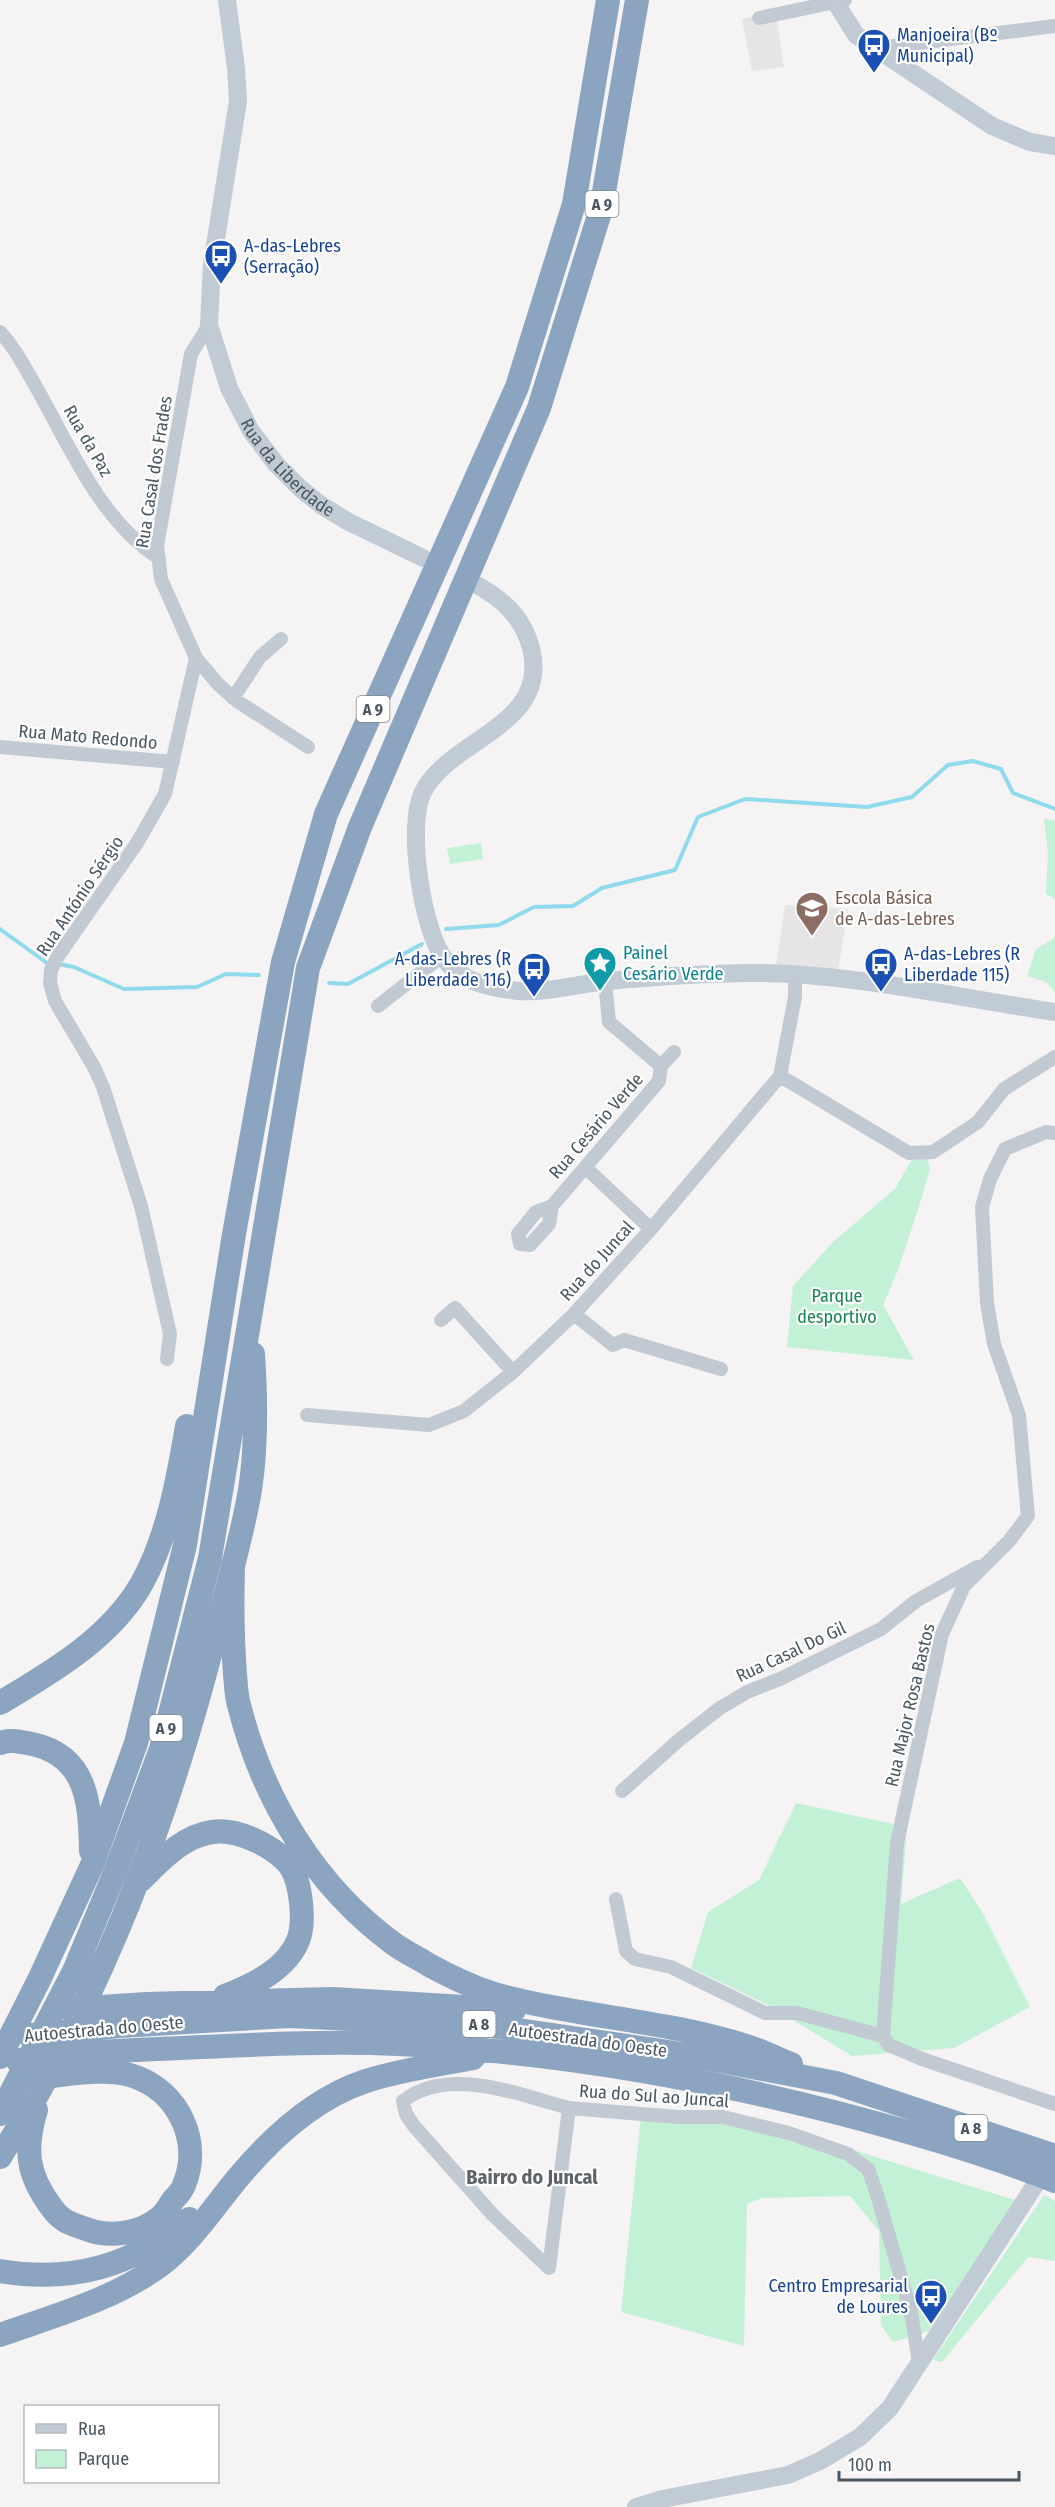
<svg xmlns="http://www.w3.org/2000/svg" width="1055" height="2507" viewBox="0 0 1055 2507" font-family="'Fira Sans Condensed',sans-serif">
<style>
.education{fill:#e6e4e5}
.green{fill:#c3f1d5}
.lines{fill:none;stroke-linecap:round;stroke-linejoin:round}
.stream{stroke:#90daee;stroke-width:4}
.street{stroke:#c1cad2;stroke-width:14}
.secondary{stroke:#c1cbd6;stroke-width:18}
.highway{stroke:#8ba5c1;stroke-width:24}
.labels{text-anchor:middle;stroke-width:4.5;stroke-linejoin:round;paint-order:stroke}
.shield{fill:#fff;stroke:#808990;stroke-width:1.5}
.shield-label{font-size:16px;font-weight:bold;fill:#4a5661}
.transit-label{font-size:18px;fill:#164399;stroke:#fff;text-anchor:start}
.street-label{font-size:18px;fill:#4a5661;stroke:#fff}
.education-label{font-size:18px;fill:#785e54;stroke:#fff;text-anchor:start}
.culture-label{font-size:18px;fill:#0d838f;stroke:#fff;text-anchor:start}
.park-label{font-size:18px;fill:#17864f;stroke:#fff}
.neighbourhood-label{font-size:20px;font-weight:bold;fill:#5f6368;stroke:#fff}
</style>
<rect width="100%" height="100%" fill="#f5f3f3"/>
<path class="education" d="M752 17 753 23 777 20 784 67 752 71 742 19Z
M785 905 848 909 838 971 811 966H776Z"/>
<path class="green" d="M1044 819 1055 820V899L1046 894 1048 853Z
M481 843 483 859 450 864 447 848Z
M1055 935V992L1046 982 1027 976 1036 949 1053 939Z
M927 1158 930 1169 921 1200 898 1270 883 1305 914 1360 787 1347 793 1286 834 1241 895 1189 911 1161Z
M796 1803 907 1827 901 1904 960 1878 984 1915 1030 2007 954 2048 852 2056 770 2006 691 1968 708 1912 759 1880Z
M734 2113 1015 2200 929 2331 893 2342 881 2325 879 2231 850 2196 762 2198 747 2204 744 2346 621 2312 641 2116Z
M1044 2195 1055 2201V2261L1028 2257 942 2362 933 2360Z"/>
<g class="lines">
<path class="stream" d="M0 929 47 963
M446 929 499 925 534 907 573 906 602 888 675 870 698 817 745 799 867 807 912 797 948 765 973 761 1001 769 1013 793 1055 809
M58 964 74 967 124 989 197 987 226 974 259 975
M329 983 348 984 422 944"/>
<path class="street" d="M759 18 845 0
M879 48 1055 26
M209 325 191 354 157 546 161 579 196 658 218 684 237 701 308 747
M0 332C15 348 24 366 35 385 68 443 100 521 159 558
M233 698 260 657 281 639
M0 747 173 762
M605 982 609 1022 661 1066
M378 1006 442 956
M780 1076 909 1153 933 1152 978 1122 1004 1089 1055 1057
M585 1167 651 1229
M552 1206 549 1224 530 1245 520 1244 518 1234 536 1212 552 1206 659 1081 661 1066 674 1052
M574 1314 613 1345 624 1340 721 1369
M441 1320 455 1308 513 1372
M167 1359 170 1334 141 1206 103 1087 94 1067 55 1001 50 983 51 970 58 956 137 843 165 794 196 658
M307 1415 429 1425 464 1411 513 1372 574 1314 651 1229 780 1076 795 997V974
M622 1791 679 1740 720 1708 747 1692 780 1679 881 1629 916 1601 977 1567
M616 1899 626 1951 635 1959 671 1967 765 2013H797L883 2036 889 2045 922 2059 1055 2104
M883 2036 897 1843 942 1634 964 1586 1009 1541 1028 1516 1019 1415 994 1344 987 1303 982 1207 990 1179 1005 1149 1046 1132 1055 1133
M549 2268 569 2108 678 2117H723L789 2133 848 2154 868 2169 876 2191 911 2312 919 2363
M549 2268 493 2215 414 2126 406 2114 403 2101C449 2065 519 2095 569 2108"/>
<g class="secondary">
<path id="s1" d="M227 0 236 68 238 101 212 264 209 325 229 388 251 431 276 464 301 489 321 505 347 521 423 558"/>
<path d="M834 0 856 35 992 126 1030 142 1055 146"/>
<path d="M477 585C504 600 523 618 531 648 551 727 447 739 422 794 407 828 422 927 443 957 460 982 490 988 519 991 543 993 575 985 599 982 647 977 696 974 745 973 846 972 954 997 1055 1012"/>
<path d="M636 2507 662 2499 788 2475 820 2461 860 2437 890 2408 1048 2165"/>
</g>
<path class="highway" d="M233 1565C232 1602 232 1637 235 1674 236 1684 236 1695 239 1705 263 1800 315 1886 394 1944 405 1952 418 1958 429 1965 449 1976 470 1986 491 1993 575 2017 668 2020 749 2047 763 2051 777 2059 791 2064
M0 1703C52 1672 111 1638 142 1583 168 1536 178 1479 187 1426
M0 1743C12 1739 20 1742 32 1744 88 1756 90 1804 91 1851
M141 1880C161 1860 183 1836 212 1832 237 1828 270 1845 287 1862 301 1877 305 1919 299 1938 288 1969 253 1985 225 1996
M70 2009 147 2004 333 1999 514 2010
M29 2035 119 2026 289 2016 484 2025 689 2055 836 2083 1055 2156
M0 2057 39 1980 92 1865 136 1743 185 1545 234 1234 283 962 326 814 517 387 574 204 608 0
M17 2060C78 2051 141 2050 202 2047 267 2044 333 2041 398 2044 547 2051 694 2076 838 2113 911 2132 984 2153 1055 2181
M36 2078C64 2075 109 2066 136 2077 179 2093 202 2142 184 2185 182 2191 177 2196 173 2200 169 2206 165 2214 159 2218 139 2234 109 2238 86 2229 70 2223 62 2222 52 2208 27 2175 24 2150 36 2110
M0 2114 74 1971 114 1875 161 1749 210 1558 308 968 360 827 539 408 601 209 637 0
M0 2157C102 1996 170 1815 216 1631 228 1584 242 1537 250 1490 257 1445 256 1399 253 1354
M0 2271C74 2283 132 2266 189 2219
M0 2335C53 2316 112 2300 158 2267 190 2244 213 2208 237 2179 271 2138 314 2098 366 2081 400 2070 437 2065 473 2058"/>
</g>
<defs>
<g id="bus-pin" transform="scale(1.725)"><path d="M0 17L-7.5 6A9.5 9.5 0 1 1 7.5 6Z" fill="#1a4fb4" stroke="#fff"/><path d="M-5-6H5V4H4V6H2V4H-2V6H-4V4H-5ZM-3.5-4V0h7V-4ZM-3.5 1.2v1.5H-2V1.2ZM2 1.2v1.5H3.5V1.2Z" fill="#fff"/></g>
<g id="school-pin" transform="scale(1.725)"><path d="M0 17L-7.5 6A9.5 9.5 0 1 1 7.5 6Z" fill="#8d6e63" stroke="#fff"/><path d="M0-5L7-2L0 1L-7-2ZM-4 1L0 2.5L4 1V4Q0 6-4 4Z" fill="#fff"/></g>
<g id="sight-pin" transform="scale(1.725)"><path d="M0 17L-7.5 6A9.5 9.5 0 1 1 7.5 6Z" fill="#0f9aa8" stroke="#fff"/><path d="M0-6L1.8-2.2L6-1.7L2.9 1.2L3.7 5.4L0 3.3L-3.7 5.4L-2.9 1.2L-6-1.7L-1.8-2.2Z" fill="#fff"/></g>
</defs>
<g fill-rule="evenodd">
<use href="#bus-pin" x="874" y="45"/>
<use href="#bus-pin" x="221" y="256"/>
<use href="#school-pin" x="812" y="908"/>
<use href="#sight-pin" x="600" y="963"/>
<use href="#bus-pin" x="881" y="964"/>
<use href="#bus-pin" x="534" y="969"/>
<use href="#bus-pin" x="931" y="2296"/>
</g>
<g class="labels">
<g class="shield">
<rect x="585.5" y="191" width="33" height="26" rx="4.5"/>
<rect x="356.5" y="696" width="33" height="26" rx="4.5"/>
<rect x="149.5" y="1715" width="33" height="26" rx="4.5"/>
<rect x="462.5" y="2011" width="33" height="26" rx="4.5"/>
<rect x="954.5" y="2115" width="33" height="26" rx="4.5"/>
</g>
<g class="shield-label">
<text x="602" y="210">A 9</text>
<text x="373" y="715">A 9</text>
<text x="166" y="1734">A 9</text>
<text x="479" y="2030">A 8</text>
<text x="971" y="2134">A 8</text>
</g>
<g class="transit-label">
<text x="897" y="41">Manjoeira (Bº<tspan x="897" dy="21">Municipal)</tspan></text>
<text x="244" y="252">A-das-Lebres<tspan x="244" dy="21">(Serração)</tspan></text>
<text x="904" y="960">A-das-Lebres (R<tspan x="904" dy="21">Liberdade 115)</tspan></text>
<text x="511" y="965" text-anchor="end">A-das-Lebres (R<tspan x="511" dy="21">Liberdade 116)</tspan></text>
<text x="908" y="2292" text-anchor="end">Centro Empresarial<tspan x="908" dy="21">de Loures</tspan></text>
</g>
<g class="street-label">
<text transform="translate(88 441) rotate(60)" y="6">Rua da Paz</text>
<text dy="6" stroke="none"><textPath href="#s1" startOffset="494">Rua da Liberdade</textPath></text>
<text transform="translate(154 472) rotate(-81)" y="6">Rua Casal dos Frades</text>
<text transform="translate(88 737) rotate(5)" y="6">Rua Mato Redondo</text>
<text transform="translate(80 896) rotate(-56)" y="6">Rua António Sérgio</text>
<text transform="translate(596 1126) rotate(-49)" y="6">Rua Cesário Verde</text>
<text transform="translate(597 1261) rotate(-48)" y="6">Rua do Juncal</text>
<text transform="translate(791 1652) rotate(-25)" y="6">Rua Casal Do Gil</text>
<text transform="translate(910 1705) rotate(-77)" y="6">Rua Major Rosa Bastos</text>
<text transform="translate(104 2029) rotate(-5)" y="6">Autoestrada do Oeste</text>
<text transform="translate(588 2040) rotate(8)" y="6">Autoestrada do Oeste</text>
<text transform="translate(654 2096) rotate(4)" y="6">Rua do Sul ao Juncal</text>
</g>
<g class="education-label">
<text x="835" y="904">Escola Básica<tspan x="835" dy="21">de A-das-Lebres</tspan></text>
</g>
<g class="culture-label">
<text x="623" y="959">Painel<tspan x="623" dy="21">Cesário Verde</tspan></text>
</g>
<g class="park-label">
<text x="837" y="1302">Parque<tspan x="837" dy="21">desportivo</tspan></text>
</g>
<g class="neighbourhood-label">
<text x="532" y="2184">Bairro do Juncal</text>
</g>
</g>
<rect x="24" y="2405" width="195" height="78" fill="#ffffff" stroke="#b7bbc0" stroke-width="1.5"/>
<rect x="36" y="2424" width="30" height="9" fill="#c1cbd6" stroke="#b7bbc0" stroke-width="1.5"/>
<text x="78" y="2435" font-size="18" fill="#4a5661">Rua</text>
<rect x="36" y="2450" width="30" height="18" fill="#c3f1d5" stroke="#b7bbc0" stroke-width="1.5"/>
<text x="78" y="2465" font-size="18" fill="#4a5661">Parque</text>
<path d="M839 2471v9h180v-9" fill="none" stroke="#4a5661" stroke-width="3"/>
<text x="848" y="2471" font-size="18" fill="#4a5661" stroke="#ffffff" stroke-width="4.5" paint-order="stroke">100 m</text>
</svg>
